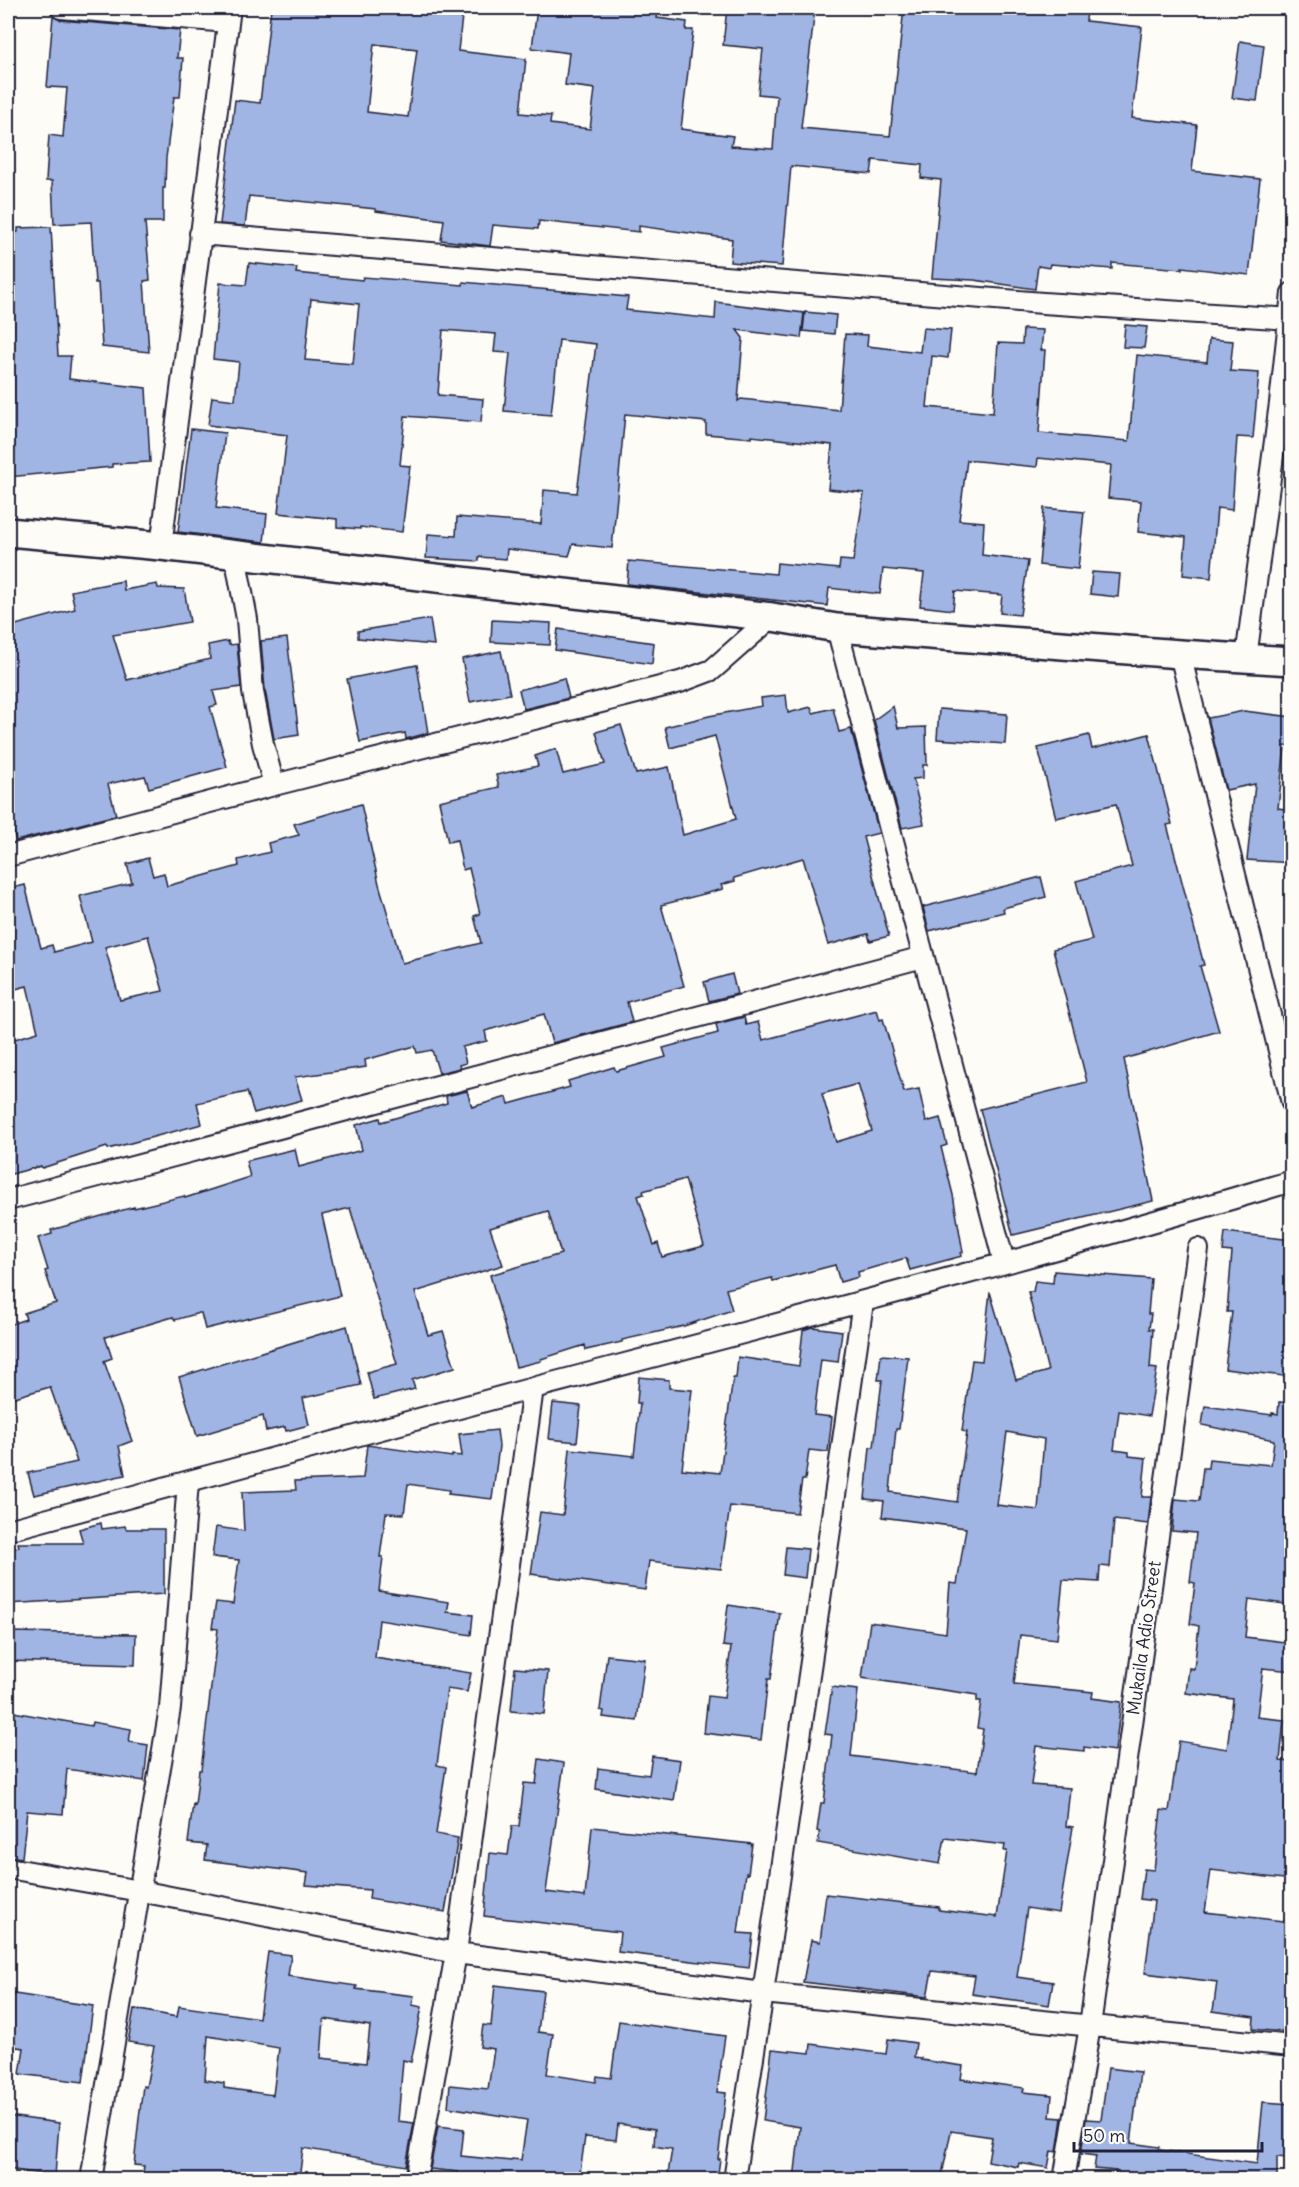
<svg xmlns="http://www.w3.org/2000/svg" width="1299" height="2187" viewBox="0 0 1299 2187" font-family="Delius,sans-serif">
<style>
.building{fill:#a0b5e3;stroke:#22223b;stroke-width:1.5;fill-rule:evenodd}
.lines{fill:none;stroke-linecap:round;stroke-linejoin:round}
.street-casing{stroke:#22223b;stroke-width:24}
.secondary-casing{stroke:#22223b;stroke-width:32}
.street{stroke:#fdfcf7;stroke-width:20}
.secondary{stroke:#fdfcf7;stroke-width:27}
.labels{text-anchor:middle;stroke-width:4.5;stroke-linejoin:round;paint-order:stroke}
.street-label{font-size:18px;fill:#22223b;stroke:#fdfcf7}
</style>
<rect width="100%" height="100%" fill="#fdfcf7"/>
<filter id="ink" filterUnits="userSpaceOnUse"><feTurbulence type="fractalNoise" baseFrequency=".0167" numOctaves="2"/><feDisplacementMap in="SourceGraphic" scale="12" xChannelSelector="R" yChannelSelector="G"/><feConvolveMatrix kernelMatrix="1 2 1 2 8 2 1 2 1" color-interpolation-filters="sRGB"/></filter>
<g filter="url(#ink)">
<path class="building" d="M271 8H463L458 51 526 59 520 113 551 116 550 124 590 129 595 89 565 85 569 53 532 48 537 8H659L657 18 687 22 686 30H693L681 129 733 136 731 146 773 149 777 96 758 94 763 49 723 45 727 8H815L801 128 890 136 904 8H1087L1086 21 1142 27 1132 118 1197 125 1192 171 1260 179 1249 275 1182 267V269L1112 263V269L1050 264 1049 268 1038 266 1035 289 974 280 932 278 941 180 921 178 922 165 873 160 871 174 791 166 782 266 730 262 732 239 639 226V232L539 221 538 229 493 225 490 246 441 240 444 220 376 211V209L249 196 245 226 220 224 235 100 260 103ZM374 44 417 49 408 117 367 112Z
M53 16 60 20 180 30 177 58H183L180 97H174L166 158 165 188H163V222H145L150 280 144 281 149 352 102 347 98 283H95L91 222 54 224 52 181H46L49 135 63 137 67 88 47 87Z
M1240 41 1264 45 1257 101 1232 98Z
M51 227 58 356H71L69 379 146 388 150 462 112 464V467L8 477V233L18 232V228Z
M249 263 297 268 296 273 362 280 363 277 463 285V282L628 297 626 310 715 319 716 302 804 313 801 338 737 330 743 338 738 401 741 399 839 410 845 334 868 335 867 346 920 352 923 328 951 330 948 358 932 356 927 407 993 413 998 343 1022 344 1023 329 1043 330 1041 350H1045L1039 433 1129 441 1137 355 1207 362 1209 339 1233 341 1230 371 1259 373 1253 438 1237 437 1232 510 1217 508 1211 578 1183 575 1186 537 1138 532 1141 501 1108 498 1111 465 1038 458 1037 467 967 460 959 520 984 522 982 555 1028 561 1020 615 1000 613 1002 595 955 591 953 610 920 606 924 573 883 569 880 594 829 588 827 606 627 584 629 561 776 574 777 563 839 569 840 560 853 561 864 493 828 489 832 445 752 436V438L706 434V422L625 414 612 548 573 544 569 556 507 549 506 559 479 557V561L426 558 428 534 456 536 457 517 541 524 544 490 577 493 596 344 559 340 551 415 504 411 510 353 494 352 496 334 443 330 438 395 483 399 481 422 405 416 400 465 410 466 402 532 360 527V529L337 527V519L278 513 287 435 208 425 212 397 235 400 239 362 213 359 220 283 246 285ZM311 299 359 304 353 364 305 360Z
M805 312 836 315 834 334 803 331Z
M1125 325 1147 327 1144 348 1123 347Z
M191 429 225 433 216 508 267 514 264 542 178 532Z
M1044 508 1084 512 1078 569 1039 565Z
M1092 572 1120 574 1118 597 1090 594Z
M123 581 124 590 157 584 158 588 184 589 190 622 113 635 127 680 210 659 208 645 228 641 229 645 237 644 241 687 213 691 217 705 210 707 227 767 149 788 145 776 108 784 116 815 16 841 8 811V627L75 609 71 591Z
M430 619 434 645 358 638V631Z
M492 620 551 623 550 645 491 642Z
M558 629 654 643 652 664 555 650Z
M287 638 299 735 274 739 265 690 261 641Z
M501 651 510 694 470 702 462 659Z
M417 665 428 733 406 739 405 733 360 742 347 679Z
M564 678 569 698 524 709 519 690Z
M786 695 788 713 811 707 813 713 833 708 839 732 851 729 879 833 863 837 889 936 870 941 868 934 828 945 803 858 734 878 735 881 721 885 723 889 661 905 684 986 627 1002 632 1022 552 1043 544 1014 485 1031 487 1041 462 1047 466 1063 459 1065 460 1068 439 1073 432 1050 417 1053 415 1046 365 1060 366 1067 295 1077 302 1100 254 1113 247 1092 197 1103 202 1124 108 1149 107 1147 42 1168 41 1166 8 1175V1041L38 1032 27 986 8 991V889L25 885 41 948 52 945 54 952 92 942 80 896 132 883 127 864 148 858 153 876 164 873 167 886 239 866 238 860 270 852 268 843 299 835 294 824 361 804 379 884 402 963 481 943 474 916 480 914 469 868 463 870 457 840 448 842 439 801 499 787 496 775 538 766 535 756 556 749 563 774 605 764 596 732 621 725 636 774 669 767 683 835 736 819 715 736 670 748 665 727 709 716 762 706 761 698ZM148 936 163 991 120 1000 105 947Z
M893 706 898 728 926 727 927 765H923V778L913 779 924 824 902 828 874 720Z
M939 709 1007 714 1005 744 937 739Z
M1244 711 1292 717 1290 746H1285L1278 808 1292 810V863L1247 860 1255 784 1226 790 1208 718Z
M1149 734 1172 824 1167 825 1204 965 1200 966 1219 1031 1124 1059 1153 1201 1013 1235 980 1109 1087 1082 1053 949 1092 940 1076 881 1132 866 1116 804 1056 818 1038 748 1089 735 1092 749Z
M1041 877 1046 897 1003 908 1004 912 929 931 923 907Z
M732 974 737 994 709 1001 704 982Z
M877 1010 880 1020 883 1019 904 1092 919 1089 926 1122 940 1118 947 1145 941 1147 953 1195 963 1252 961 1253 962 1256 910 1270 906 1258 858 1272 859 1277 840 1282 835 1265 773 1281 772 1278 726 1289 732 1310 684 1326 622 1340V1342L586 1350 585 1345 541 1359V1361L516 1367 490 1275 561 1254 548 1211 490 1228 503 1265 415 1292 428 1335 443 1331 455 1367 412 1380 415 1389 374 1399 367 1372 397 1364 350 1208 322 1215 340 1296 205 1329 201 1313H199L175 1320 173 1317 105 1337 112 1358 104 1361 132 1441 119 1446 125 1475 34 1495 28 1473 77 1462 50 1387 8 1399V1325L26 1319 24 1313 56 1303 45 1271 48 1270 38 1238 52 1234 51 1230 134 1207V1208L184 1196 185 1198 250 1177 246 1161 295 1149 299 1167 362 1150 356 1125 380 1118 381 1122 447 1103 446 1096 467 1091 472 1107 507 1097 509 1104 570 1087 568 1081 614 1067 616 1071 666 1057 663 1048 718 1033 716 1024 744 1017 746 1025 758 1022 763 1040ZM858 1084 872 1131 836 1142 822 1094ZM685 1179 704 1246 662 1257 658 1243 654 1245 638 1196 644 1194 643 1191Z
M1225 1232 1292 1240V1377L1225 1369 1232 1312H1227L1232 1252 1223 1251Z
M1054 1271 1151 1279 1148 1314H1151L1149 1329H1153L1150 1368 1157 1369 1149 1416 1119 1411 1114 1450 1129 1452V1456L1146 1458 1142 1497H1151L1148 1524 1114 1520 1110 1567 1100 1566 1099 1582 1063 1580 1057 1639 1020 1635 1014 1684 1093 1692 1092 1698 1121 1702 1115 1751 1084 1747V1751L1036 1746 1031 1785 1070 1788 1066 1826 1073 1827 1059 1913 1027 1908 1017 1977 1053 1982 1049 2005 972 1994 975 1976 932 1971 927 1997 803 1982 811 1940 820 1942 826 1894 939 1907V1910L997 1917 1007 1851H1004L1005 1845 945 1838 940 1864 818 1843 820 1832 817 1831 821 1803H824L832 1735 825 1734 832 1687 858 1690 851 1756 977 1772 983 1729 977 1728 981 1701H977V1695L862 1678 870 1622 946 1633 950 1583 957 1584 966 1528 882 1517 884 1501 865 1499 870 1447H874L882 1380H878L881 1355 908 1357 899 1429H896L890 1492 957 1502 967 1432 962 1431 972 1360 982 1361 990 1292 1016 1380 1048 1371 1028 1292H1033L1035 1281 1053 1283ZM1007 1432 1044 1439 1038 1510 997 1505Z
M347 1326 361 1385 303 1398 309 1425 286 1431 285 1427 266 1431 263 1416 197 1436 179 1377Z
M812 1327 842 1331 838 1362 821 1360 814 1415 832 1417 828 1452 809 1450 805 1480H802L797 1513 730 1506 721 1569 649 1561 645 1590 531 1574 540 1512 563 1515 570 1449 634 1456 640 1403H637L639 1377 669 1380V1388L692 1390 682 1469 720 1473 733 1378H736L738 1357 799 1366 803 1330Z
M1279 1402 1292 1403V1605L1249 1599 1245 1637 1292 1643V1671L1263 1668 1257 1717 1284 1720 1280 1761 1292 1762V1880L1211 1870 1205 1912 1292 1922V2033L1253 2029 1254 2017 1213 2011 1217 1982 1145 1973 1154 1901 1140 1899 1144 1869 1154 1870 1161 1810 1169 1811 1179 1741 1227 1749 1233 1699 1186 1693 1189 1668 1194 1669 1199 1626 1190 1624 1195 1583 1190 1582 1196 1533 1172 1531 1175 1499 1199 1501 1203 1468H1208L1209 1459 1271 1465 1274 1440 1202 1425 1205 1406 1272 1415V1413L1278 1414Z
M553 1403 581 1406 577 1442 549 1439Z
M497 1430 499 1446 492 1499 448 1494 449 1490 408 1484 404 1514 386 1513 380 1557H383L379 1591 449 1602 447 1612 473 1615 471 1635 379 1620 375 1658 471 1673 467 1692 447 1689 437 1765 446 1767 436 1834 458 1838 445 1912 369 1899 370 1890 306 1885 308 1873 205 1860 207 1845 188 1843 193 1804 195 1805 199 1770H201L218 1629 212 1628 216 1602 233 1604 239 1560 212 1557 216 1527 244 1531 242 1492 296 1490 295 1481 363 1478 367 1445 452 1457V1455L462 1456 459 1434Z
M101 1523 102 1529 125 1526 126 1529H164V1594L8 1604V1550L19 1547 18 1543H83L79 1529Z
M786 1547 808 1549 805 1578 783 1575Z
M728 1605 780 1613 771 1679H768L761 1740 704 1733 708 1696 724 1698 731 1647 723 1646Z
M8 1632 136 1634 135 1665 8 1661Z
M607 1655 645 1659 637 1721 603 1717 604 1711 600 1710Z
M515 1668 548 1671 544 1714 511 1711Z
M8 1711 91 1726 92 1722 131 1729 129 1742 148 1745 144 1781 67 1769 63 1814 27 1811 22 1858 8 1856Z
M652 1756 680 1760 674 1801 596 1789 598 1768 649 1775Z
M539 1759 564 1763 546 1892 585 1897 592 1827 752 1844 748 1874 746 1873 738 1933 753 1934 749 1968 618 1952 620 1932 484 1916 490 1853 508 1855 512 1826H519L524 1783 536 1784Z
M268 1952 291 1955 288 1976 357 1986 356 1989 414 1996 412 2005 422 2007 411 2062 403 2060 398 2121 414 2123 406 2166 303 2148 299 2180H142L144 2166 134 2165 139 2118 143 2086 146 2087 154 2046 128 2042 134 2009 177 2017 179 2006 259 2018ZM324 2019 370 2026 366 2063 321 2058ZM208 2036 279 2048 273 2095 224 2088V2083L205 2080Z
M495 1985 543 1991 538 2032 553 2034 547 2074 596 2082 597 2076 611 2078 619 2021 725 2036 717 2092 726 2093 718 2159H720L717 2180H667L672 2149 654 2146 655 2129 618 2124 616 2140 585 2137 579 2180H458V2172L430 2169 438 2126 464 2129 461 2156 511 2161 512 2159 521 2160 527 2120 448 2107 450 2085 488 2089 494 2049 480 2047 483 2025 491 2026Z
M8 1993 93 2006 83 2082 20 2074 24 2048 8 2046Z
M888 2039 916 2043 914 2057 921 2058V2060L963 2066 961 2079 1024 2088 1023 2092 1052 2095 1050 2117 1062 2118 1057 2152 1051 2151 1048 2168 1019 2163 1018 2167 988 2161 992 2137 951 2131 941 2180H794L800 2127 763 2121 772 2049 810 2053 811 2044 886 2054Z
M1108 2068 1140 2072 1131 2143 1160 2147 1159 2150 1257 2164 1263 2102 1292 2104 1287 2158 1277 2157V2180H1115L1116 2171 1094 2169 1096 2156 1081 2154 1086 2119 1101 2120Z
M8 2116 59 2123 55 2176 8 2169Z"/>
<g class="lines">
<g class="street-casing">
<path id="street" d="M61 8 228 22
M200 234 1043 303 1292 319
M161 546 230 8
M235 555 247 619 253 692 263 744 274 785
M837 628 1004 1262
M1180 654 1292 1103
M1246 658 1280 403 1292 293
M8 856 274 785 680 682 712 670 772 617
M8 1200 923 957
M8 1530C184 1483 360 1434 537 1387 789 1321 1042 1256 1292 1181
M8 1868 140 1891 456 1953 763 1993 1292 2046
M91 2180 170 1708 188 1482
M416 2180 456 1953 533 1388
M734 2180 763 1993 863 1302
M1064 2180 1090 2026 1198 1249"/>
</g>
<g class="secondary-casing">
<path id="secondary" d="M8 532 161 546 772 617 837 628 1180 654 1292 661"/>
</g>
<use href="#street" class="street"/>
<use href="#secondary" class="secondary"/>
</g>
</g>
<g class="labels">
<g class="street-label">
<text transform="translate(1144 1638) rotate(-82)" y="6">Mukaila Adio Street</text>
</g>
</g>
<rect width="1299" height="2187" fill="none" stroke="#fdfcf7" stroke-width="30"/>
<rect x="15" y="15" width="1269" height="2157" fill="none" stroke="#22223b" stroke-width="2" filter="url(#ink)"/>
<path d="M1074 2142v9h188v-9" fill="none" stroke="#22223b" stroke-width="3"/>
<text x="1083" y="2142" font-size="18" fill="#22223b" stroke="#fdfcf7" stroke-width="4.5" paint-order="stroke">50 m</text>
</svg>
